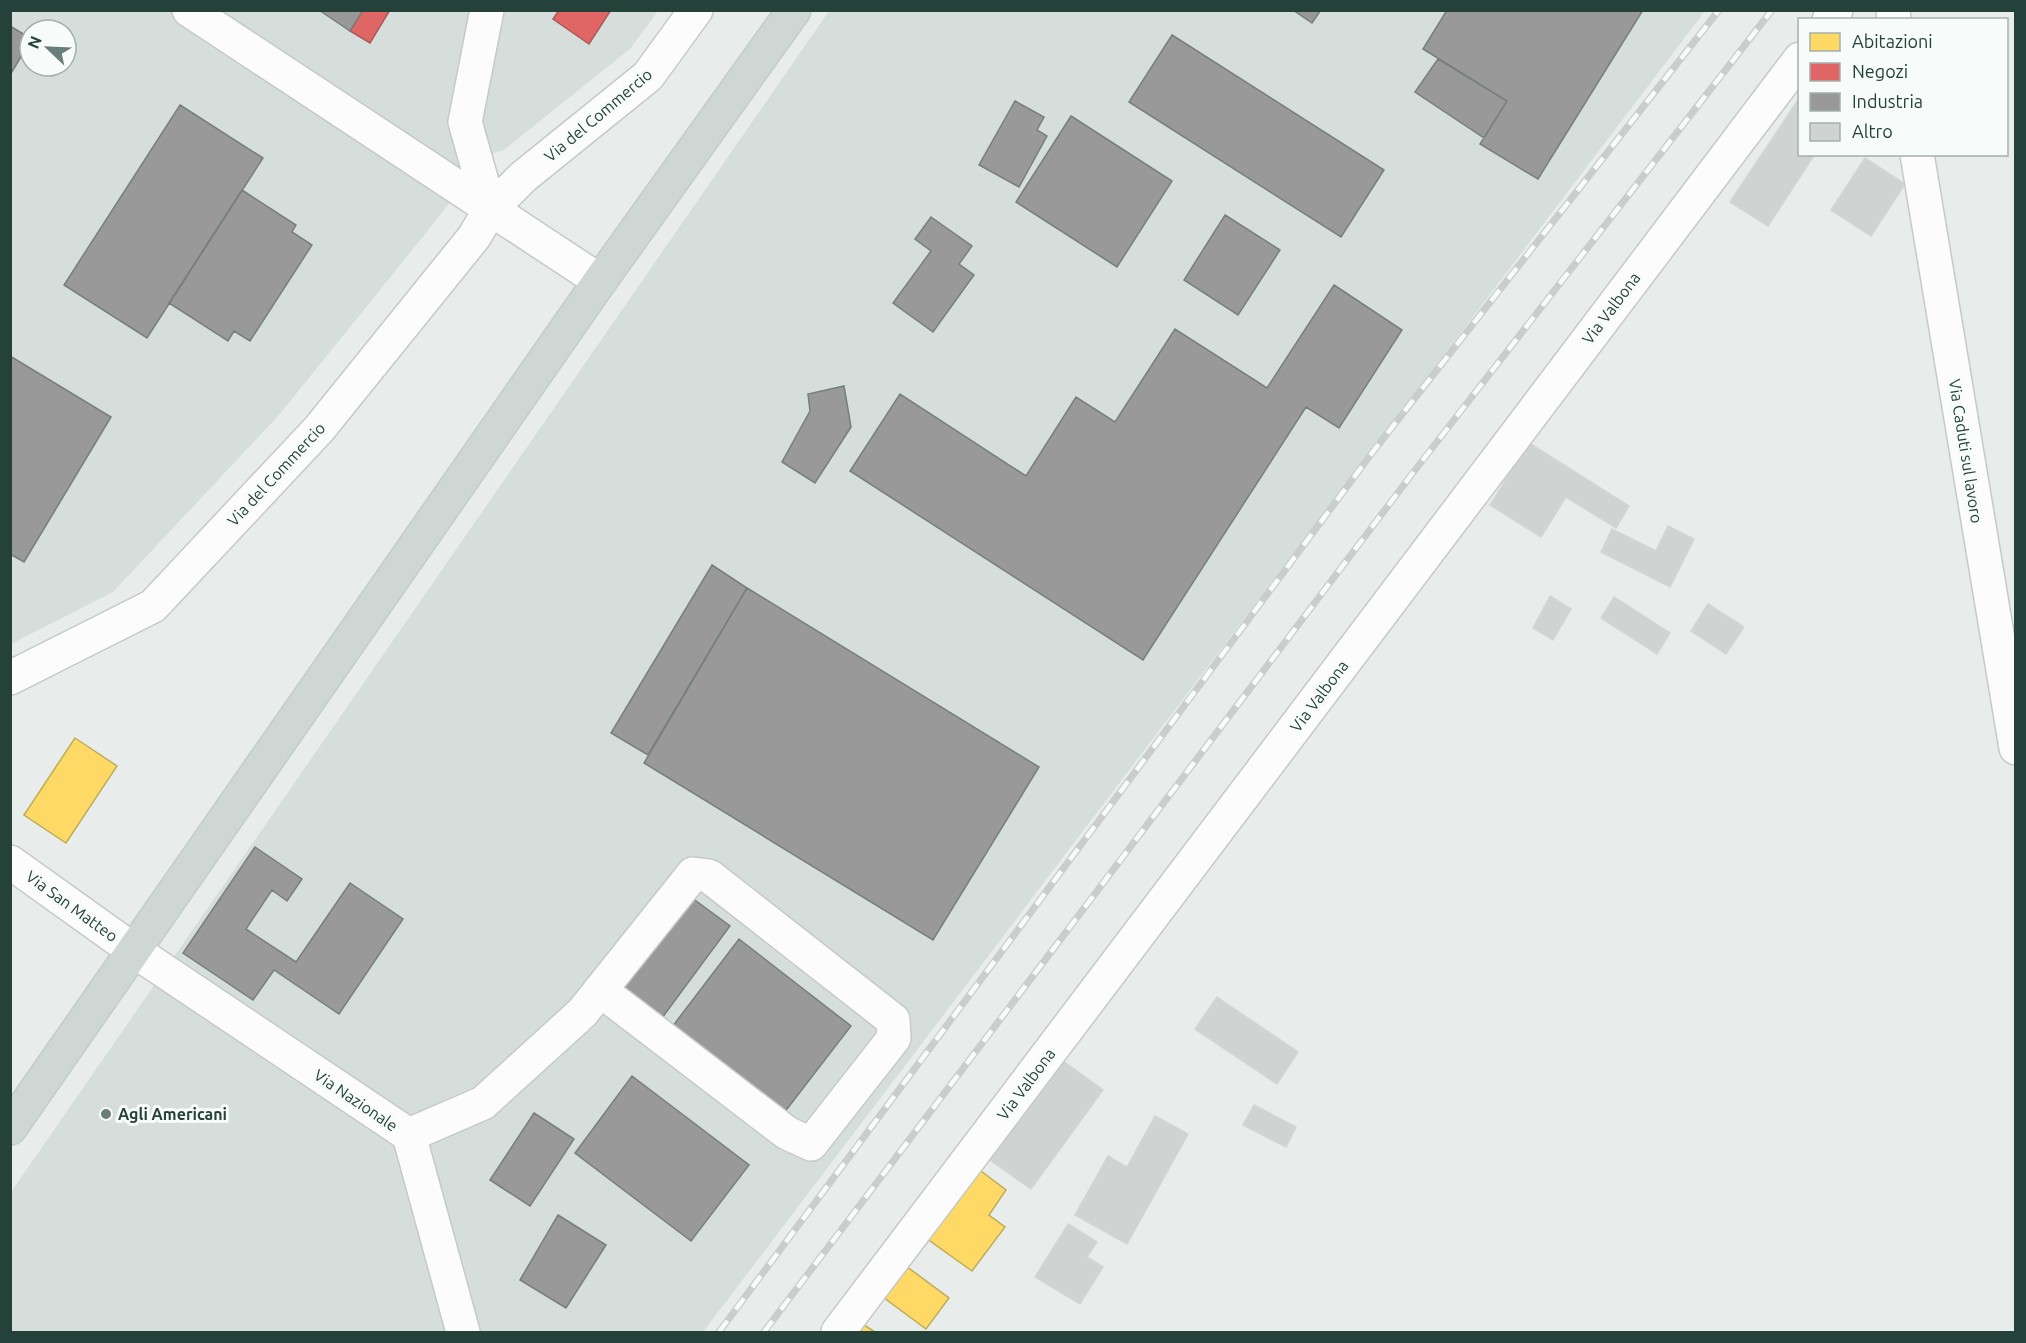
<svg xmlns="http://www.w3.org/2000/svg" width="2026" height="1343" viewBox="0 0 2026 1343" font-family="Ubuntu,sans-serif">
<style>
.built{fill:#d6dedb;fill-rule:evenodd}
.homes{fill:#ffd966;stroke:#bdac59;stroke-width:1.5}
.shops{fill:#e06666;stroke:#a85b59;stroke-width:1.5}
.industry{fill:#999;stroke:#767f7c;stroke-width:1.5}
.building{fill:#cfd4d2;stroke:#d1d6d4;stroke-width:1.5}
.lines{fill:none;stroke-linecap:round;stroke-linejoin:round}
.minor-casing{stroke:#c5cac8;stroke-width:36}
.major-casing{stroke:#c3ccc9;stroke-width:36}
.minor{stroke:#fcfcfc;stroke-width:33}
.major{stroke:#cfd7d5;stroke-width:33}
.rail-casing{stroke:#c9cdcc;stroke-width:7}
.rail{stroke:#f7fbf9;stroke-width:4.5;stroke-dasharray:14;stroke-linecap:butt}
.poi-dot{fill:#697e78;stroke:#f7fbf9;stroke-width:2}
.labels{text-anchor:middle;stroke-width:6;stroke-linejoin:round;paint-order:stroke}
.street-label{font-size:16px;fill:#24423a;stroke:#f7fbf9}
.poi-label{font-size:16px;font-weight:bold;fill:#24423a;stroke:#f7fbf9;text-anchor:start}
</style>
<rect width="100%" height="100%" fill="#e8edeb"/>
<path class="built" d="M11 11H658L630 49 504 150 485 156 434 223 279 415 113 592 11 644ZM30 30H66V66H30Z
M829 11H1705L703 1332H11V1192Z"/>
<path class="homes" d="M75 738 117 766 66 843 24 815Z
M977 1168 1006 1190 989 1215 1005 1227 972 1271 926 1238Z
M906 1266 949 1298 926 1329 883 1297Z
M864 1325 875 1332H859Z"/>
<path class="shops" d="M363 10H390L370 43 350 31Z
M559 10H611L589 44 553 19Z"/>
<path class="industry" d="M319 10H363L350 31Z
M1293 10H1321L1312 23Z
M1447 10H1643L1538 179 1480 144 1507 101 1423 49Z
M10 26 30 38V42L10 75Z
M1172 35 1384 170 1341 237 1129 102Z
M1438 59 1507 101 1484 138 1415 92Z
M1015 101 1044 117 1037 130 1047 136 1019 187 979 165Z
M180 105 263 158 147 338 64 285Z
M1071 116 1172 181 1117 267 1016 202Z
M242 190 296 225 292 232 312 245 250 341 234 331 228 341 169 303Z
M1225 215 1280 250 1238 315 1184 280Z
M931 217 972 246 959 264 974 275 933 332 893 303 931 251 915 239Z
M1334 285 1402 330 1339 428 1306 407 1143 660 850 471 900 394 1026 476 1076 397 1115 422 1175 329 1267 388Z
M10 356 111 417 24 562 10 554Z
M844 386 851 427 815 483 782 462 810 411 808 394Z
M712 565 747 588 648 755 611 733Z
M747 588 1039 767 933 940 644 763Z
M255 847 302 879 287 901 272 890 246 929 296 962 350 883 403 919 339 1014 274 970 253 1000 183 953Z
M688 895 730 926 659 1022 618 991Z
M739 939 851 1026 784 1113 672 1027Z
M632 1076 749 1165 691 1241 575 1153Z
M534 1113 574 1139 530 1206 490 1180Z
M558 1215 606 1245 566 1308 520 1280Z"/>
<path class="building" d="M1800 97V154H1815L1768 226 1730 202Z
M1865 158 1905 184 1871 236 1831 210Z
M1529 443 1629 506 1616 528 1566 497 1541 537 1490 505Z
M1668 526 1694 539 1670 587 1601 552 1612 529 1656 551Z
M1550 596 1571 609 1553 640 1533 628Z
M1614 597 1670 633 1657 654 1601 618Z
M1708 604 1744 627 1726 654 1691 631Z
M1217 997 1298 1052 1277 1084 1195 1029Z
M1059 1058 1103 1090 1031 1189 986 1157Z
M1254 1105 1296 1127 1286 1147 1243 1125Z
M1155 1116 1188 1134 1127 1244 1075 1215 1108 1156 1127 1167Z
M1068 1224 1097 1242 1087 1257 1103 1267 1080 1304 1035 1277Z"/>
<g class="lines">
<g class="minor-casing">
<path id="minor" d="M189 10 600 281
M487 10 465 122 490 210
M1893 10 1894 20
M1829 20 1836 10
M1917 154 2016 748
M10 678 153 606 319 429 474 237 490 210 523 177 648 76 696 10
M10 862 133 950 409 1135 463 1332
M409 1135 483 1103 582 1013 693 874 709 876 893 1020 894 1038 811 1144 787 1133 600 990
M838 1332 1800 59"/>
</g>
<g class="major-casing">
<path id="major" d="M10 1128 600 281 794 10"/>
</g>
<use href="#minor" class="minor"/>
<use href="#major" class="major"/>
<g class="rail-casing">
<path id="rail" d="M719 1332 1375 449 1719 10
M764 1332 1412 474 1772 10"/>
</g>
<use href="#rail" class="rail"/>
</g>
<circle class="poi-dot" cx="106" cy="1114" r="6"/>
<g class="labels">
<g class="street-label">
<text transform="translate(598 115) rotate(-40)" y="6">Via del Commercio</text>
<text transform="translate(1611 308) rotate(-53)" y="6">Via Valbona</text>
<text transform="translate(1966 451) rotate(81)" y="6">Via Caduti sul lavoro</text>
<text transform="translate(276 474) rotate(-47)" y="6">Via del Commercio</text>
<text transform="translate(1319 696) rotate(-53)" y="6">Via Valbona</text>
<text transform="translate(72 906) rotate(36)" y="6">Via San Matteo</text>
<text transform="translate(1026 1084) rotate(-53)" y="6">Via Valbona</text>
<text transform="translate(356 1100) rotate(34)" y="6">Via Nazionale</text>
</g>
<g class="poi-label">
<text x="118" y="1120">Agli Americani</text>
</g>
</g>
<rect width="2026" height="1343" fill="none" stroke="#24423a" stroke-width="24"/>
<rect x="1798" y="18" width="210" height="138" fill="#f7fbf9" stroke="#a3b1ad" stroke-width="1.5"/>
<rect x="1810" y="33" width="30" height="18" fill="#ffd966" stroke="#a3b1ad" stroke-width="1.5"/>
<text x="1852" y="48" font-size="18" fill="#24423a">Abitazioni</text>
<rect x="1810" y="63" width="30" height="18" fill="#e06666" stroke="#a3b1ad" stroke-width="1.5"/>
<text x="1852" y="78" font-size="18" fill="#24423a">Negozi</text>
<rect x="1810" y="93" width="30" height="18" fill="#999999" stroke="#a3b1ad" stroke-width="1.5"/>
<text x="1852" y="108" font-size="18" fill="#24423a">Industria</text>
<rect x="1810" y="123" width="30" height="18" fill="#cfd4d2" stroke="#a3b1ad" stroke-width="1.5"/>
<text x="1852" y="138" font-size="18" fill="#24423a">Altro</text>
<g transform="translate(48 48) rotate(293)"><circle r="28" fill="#f7fbf9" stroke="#a3b1ad" stroke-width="1.5"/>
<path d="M0-4.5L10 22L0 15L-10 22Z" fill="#697e78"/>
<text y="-9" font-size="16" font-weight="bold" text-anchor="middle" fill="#24423a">N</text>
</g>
</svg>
